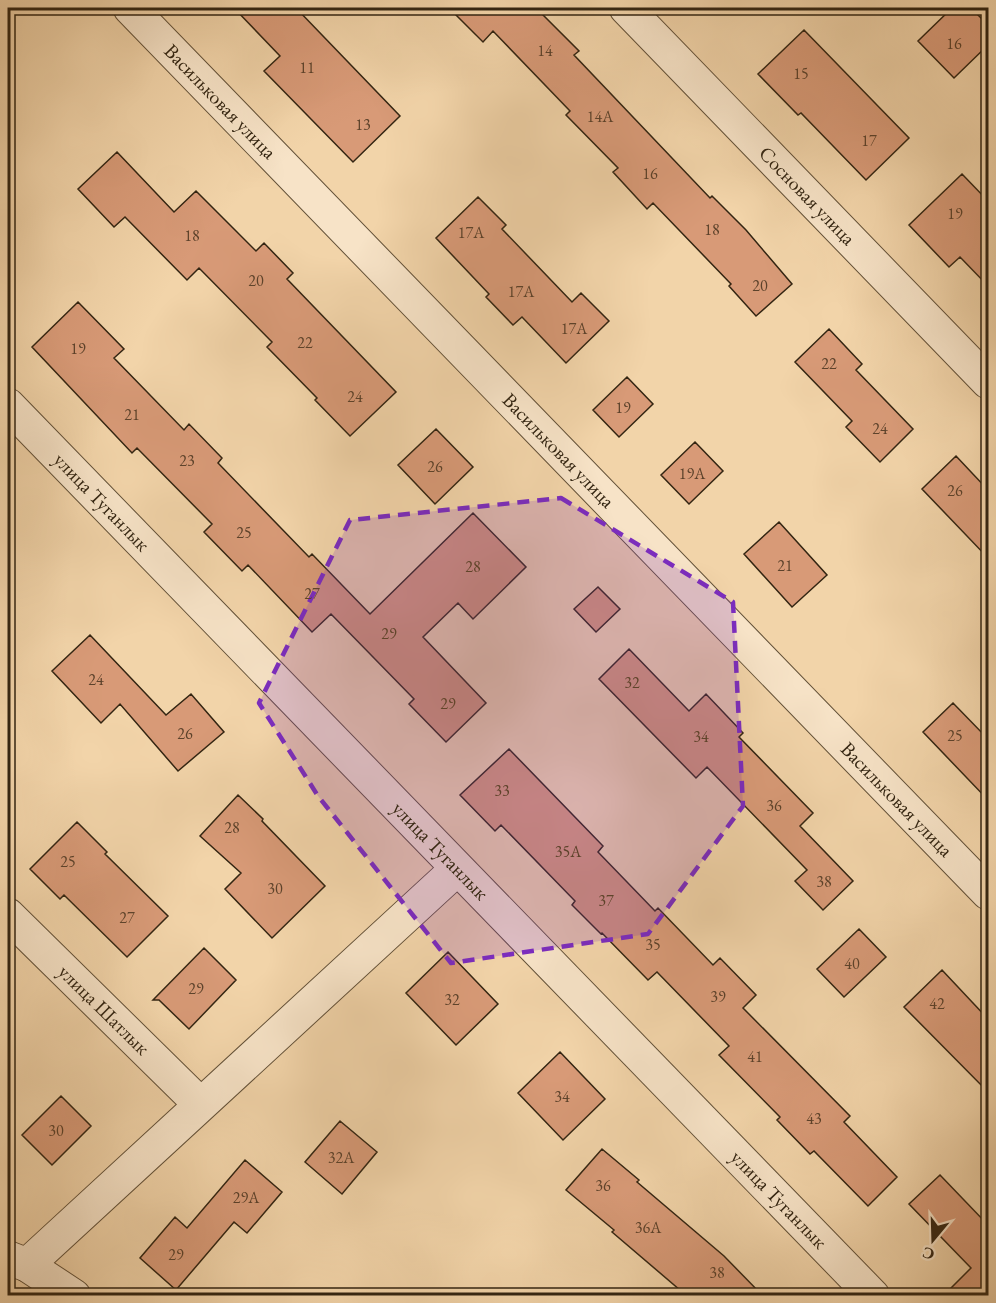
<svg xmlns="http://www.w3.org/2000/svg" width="996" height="1303" viewBox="0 0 996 1303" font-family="'EB Garamond',serif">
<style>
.building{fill:#d89a77;stroke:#332512;stroke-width:1.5}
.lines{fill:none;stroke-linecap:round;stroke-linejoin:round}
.minor-casing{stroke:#635138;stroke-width:35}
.minor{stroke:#f7e3c7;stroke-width:33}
.marked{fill:#7b2cbf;fill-opacity:0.2;stroke:#7b2cbf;stroke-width:4.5;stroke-dasharray:12 8;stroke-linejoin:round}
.labels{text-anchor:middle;stroke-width:4.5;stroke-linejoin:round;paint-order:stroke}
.number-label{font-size:16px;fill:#5c422b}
.street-label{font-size:20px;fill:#332512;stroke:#f7e3c7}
</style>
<rect width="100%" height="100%" fill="#f2d4a9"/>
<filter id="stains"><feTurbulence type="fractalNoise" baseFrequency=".00333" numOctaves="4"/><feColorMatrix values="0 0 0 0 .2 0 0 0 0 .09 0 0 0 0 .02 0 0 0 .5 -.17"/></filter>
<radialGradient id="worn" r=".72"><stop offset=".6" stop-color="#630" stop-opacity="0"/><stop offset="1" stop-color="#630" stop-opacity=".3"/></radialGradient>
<path class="building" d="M234 8H296L400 116 353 162 264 71 280 56Z
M449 8H536L579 51 574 55 710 198 712 196 746 230 792 284 756 316 729 286 731 284 653 203 647 209 613 172 618 168 566 115 570 111 493 31 483 42Z
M952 8H971L988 25V45L954 78 918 41Z
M804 30 909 138 866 180 801 113 798 115 758 74Z
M117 152 174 212 196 191 256 251 264 243 293 273 287 279 396 392 350 436 315 400 317 398 267 347 272 342 199 268 187 280 125 217 114 227 78 189Z
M962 174 988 201V286L960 257 949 267 909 225Z
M478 197 506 225 502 229 572 302 581 293 609 321 566 363 522 317 513 325 486 297 489 294 436 238Z
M78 302 124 349 114 358 184 430 189 424 222 458 218 463 309 557 312 554 370 614 473 513 526 567 473 619 458 603 423 637 486 703 446 742 409 704 414 699 331 614 312 632 248 565 242 571 204 532 212 524 137 448 132 453 32 347Z
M829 329 862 364 856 370 913 429 880 462 846 427 852 421 795 362Z
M627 377 653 404 619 437 593 410Z
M436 429 473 467 435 504 398 465Z
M695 442 723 471 689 504 661 475Z
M956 456 988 490V558L922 489Z
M779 522 827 575 792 607 744 554Z
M598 587 620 609 596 632 574 609Z
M90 635 166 715 191 694 224 732 178 771 120 704 101 723 52 671Z
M629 649 689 711 706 694 743 733 739 737 813 813 800 826 853 881 823 910 795 881 807 870 707 767 696 778 599 679Z
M953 703 988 739V800L923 732Z
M509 749 603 846 598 852 655 911 658 908 713 965 720 958 756 995 743 1008 850 1116 844 1122 897 1177 868 1206 814 1151 810 1154 777 1120 780 1117 719 1055 729 1046 657 972 648 980 602 933 601 934 572 905 575 901 501 825 495 831 460 795Z
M238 795 263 819 262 821 325 886 272 938 225 889 241 873 200 836Z
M77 822 107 852 105 854 168 916 127 957 64 895 60 899 30 869Z
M859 929 886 957 844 997 817 969Z
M204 948 236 980 189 1029 159 1000H153Z
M448 952 498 1004 456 1045 406 993Z
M942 970 988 1019V1092L904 1007Z
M560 1052 605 1099 563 1140 518 1093Z
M61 1096 91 1126 52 1165 22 1135Z
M340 1121 377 1152 342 1194 305 1162Z
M602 1149 639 1180 637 1182 724 1256 763 1296H687L612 1232 614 1230 566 1190Z
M245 1160 282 1192 247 1233 234 1222 176 1290 140 1258 175 1217 187 1228Z
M940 1175 988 1225V1296H943L971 1268 909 1204Z"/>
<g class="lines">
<g class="minor-casing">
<g id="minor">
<path id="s1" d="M130 8 988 893"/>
<path id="s2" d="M626 8 988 382"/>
<path id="s3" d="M8 405 873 1296"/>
<path id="s4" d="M8 915 200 1104"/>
<path d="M9 1258 27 1265 74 1296"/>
<path d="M27 1265 457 869"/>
</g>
</g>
<use href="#minor" class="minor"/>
</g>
<path class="marked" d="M561 498 733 602 743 806 648 934 451 963 318 796 259 703 350 520Z"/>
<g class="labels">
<g class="number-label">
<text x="954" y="49">16</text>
<text x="545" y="56">14</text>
<text x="307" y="73">11</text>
<text x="801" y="79">15</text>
<text x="600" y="122">14А</text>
<text x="363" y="130">13</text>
<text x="869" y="146">17</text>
<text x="650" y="179">16</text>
<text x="955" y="219">19</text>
<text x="712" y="235">18</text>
<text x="471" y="238">17А</text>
<text x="192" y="241">18</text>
<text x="256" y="286">20</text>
<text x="760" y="291">20</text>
<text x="521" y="297">17А</text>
<text x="574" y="334">17А</text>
<text x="305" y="348">22</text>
<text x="78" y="354">19</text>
<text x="829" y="369">22</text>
<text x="355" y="402">24</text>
<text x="623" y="413">19</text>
<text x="132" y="420">21</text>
<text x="880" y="434">24</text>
<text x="187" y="466">23</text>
<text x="435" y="472">26</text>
<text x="692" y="479">19А</text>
<text x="955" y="496">26</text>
<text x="244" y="538">25</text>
<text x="785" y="571">21</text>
<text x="473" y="572">28</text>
<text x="312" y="599">27</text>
<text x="389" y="639">29</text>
<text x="96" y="685">24</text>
<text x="632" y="688">32</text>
<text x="448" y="709">29</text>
<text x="185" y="739">26</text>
<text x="955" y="741">25</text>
<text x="701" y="742">34</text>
<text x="502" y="796">33</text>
<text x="774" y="811">36</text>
<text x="232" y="833">28</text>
<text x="568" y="857">35А</text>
<text x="68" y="867">25</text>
<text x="824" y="887">38</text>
<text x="275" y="894">30</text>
<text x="606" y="906">37</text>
<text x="127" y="923">27</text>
<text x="653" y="950">35</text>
<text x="852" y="969">40</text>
<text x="196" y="994">29</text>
<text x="718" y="1002">39</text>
<text x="452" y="1005">32</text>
<text x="937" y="1009">42</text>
<text x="755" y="1062">41</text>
<text x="562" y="1102">34</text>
<text x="814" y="1124">43</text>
<text x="56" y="1136">30</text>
<text x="341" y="1163">32А</text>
<text x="603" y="1191">36</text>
<text x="246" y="1203">29А</text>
<text x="648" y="1233">36А</text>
<text x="176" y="1260">29</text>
<text x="717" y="1278">38</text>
</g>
<g class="street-label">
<text dy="7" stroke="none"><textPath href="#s1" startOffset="130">Васильковая улица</textPath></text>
<text dy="7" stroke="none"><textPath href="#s2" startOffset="261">Сосновая улица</textPath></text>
<text dy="7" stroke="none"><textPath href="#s1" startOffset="616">Васильковая улица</textPath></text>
<text dy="7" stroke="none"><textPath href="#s3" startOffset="135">улица Туганлык</textPath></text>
<text dy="7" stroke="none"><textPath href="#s1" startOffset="1102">Васильковая улица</textPath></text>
<text dy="7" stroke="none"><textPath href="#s3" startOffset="621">улица Туганлык</textPath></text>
<text dy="7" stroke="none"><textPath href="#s4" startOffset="135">улица Шатлык</textPath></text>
<text dy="7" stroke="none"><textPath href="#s3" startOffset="1107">улица Туганлык</textPath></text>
</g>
</g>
<rect width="996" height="1303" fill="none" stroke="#f2d4a9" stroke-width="30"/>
<rect x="9" y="9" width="978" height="1285" fill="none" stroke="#332512" stroke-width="3"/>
<rect x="15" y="15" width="966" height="1273" fill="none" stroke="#332512" stroke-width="1.5"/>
<g transform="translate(933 1240) rotate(199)" stroke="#f7e3c7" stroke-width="4.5" paint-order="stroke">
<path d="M0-4.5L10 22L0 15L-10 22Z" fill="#332512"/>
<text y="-9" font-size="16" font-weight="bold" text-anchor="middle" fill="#332512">С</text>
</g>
<rect width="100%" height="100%" filter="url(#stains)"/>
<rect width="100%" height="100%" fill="url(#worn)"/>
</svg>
